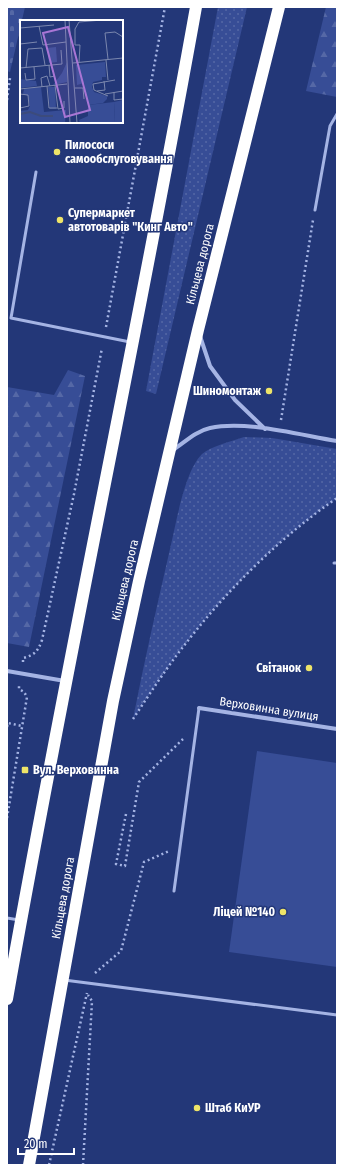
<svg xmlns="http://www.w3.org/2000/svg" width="344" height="1172" viewBox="0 0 344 1172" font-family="'Fira Sans Condensed',sans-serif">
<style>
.grass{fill:url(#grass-dots)}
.forest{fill:url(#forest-firs)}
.cemetery{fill:url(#cemetery-stones)}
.park{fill:#374d96}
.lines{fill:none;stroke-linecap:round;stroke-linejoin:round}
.path{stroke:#a5b4e4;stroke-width:2.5;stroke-dasharray:2 3;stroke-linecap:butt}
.lane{stroke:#a5b4e4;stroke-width:3}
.street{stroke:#a5b4e4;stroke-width:4}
.highway{stroke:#fff;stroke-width:12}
.poi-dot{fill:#eee468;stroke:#233778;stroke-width:1.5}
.labels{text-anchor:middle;stroke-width:3;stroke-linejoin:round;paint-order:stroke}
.poi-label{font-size:12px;font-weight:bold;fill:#fff;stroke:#233778;text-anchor:start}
.street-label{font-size:12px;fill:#fff;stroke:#233778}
.inset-river{fill:none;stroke:#3c4b7c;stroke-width:2}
.inset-road{fill:none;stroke:#7b87ae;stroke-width:1}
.view{fill:#a976d5;fill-opacity:0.15;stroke:#a976d5;stroke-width:2}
.inset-edge{fill:none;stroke:#fff;stroke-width:2}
</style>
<defs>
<pattern id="grass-dots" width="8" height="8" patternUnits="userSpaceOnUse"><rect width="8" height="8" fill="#374d96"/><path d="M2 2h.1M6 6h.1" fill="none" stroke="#5568a6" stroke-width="1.8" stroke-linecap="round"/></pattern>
<pattern id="forest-firs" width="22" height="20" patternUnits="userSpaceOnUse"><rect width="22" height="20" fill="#374d96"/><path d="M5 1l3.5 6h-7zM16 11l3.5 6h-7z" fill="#5568a6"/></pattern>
<pattern id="cemetery-stones" width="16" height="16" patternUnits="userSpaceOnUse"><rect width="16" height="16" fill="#374d96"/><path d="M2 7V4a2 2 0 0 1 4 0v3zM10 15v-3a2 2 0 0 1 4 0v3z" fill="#5568a6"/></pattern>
</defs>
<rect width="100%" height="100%" fill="#233778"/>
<path class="grass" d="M218 7H247L156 394 146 391Z
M244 437 272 438 337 449V498C279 538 226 591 183 647 165 670 149 695 133 719 144 662 157 606 170 549 176 525 184 472 202 454 211 446 233 441 244 437Z"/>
<path class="forest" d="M326 7H337V97L306 91Z
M68 370 85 376 29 647 7 643V387L54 395Z"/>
<path class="cemetery" d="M7 7H25L10 72 7 71Z"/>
<path class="park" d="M257 751 337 763V967L229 952Z"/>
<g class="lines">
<path class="path" d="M7 100 10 78
M106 327 165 7
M281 420 313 220
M23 662V658C35 655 38 651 42 640L74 494 102 348
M133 719C149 695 165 670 183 647 226 591 279 538 337 498
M7 727 8 723 22 726
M126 814 116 864 125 866 139 782 183 739
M7 818 27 697 24 692 19 689V685
M95 973 121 951 144 862 169 851
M49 1165 87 993
M83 1165 92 1001 88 995"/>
<path class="lane" d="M36 172 11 318 130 342
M315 210 330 126 337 114
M334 563H337
M174 891 199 708
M7 918 19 920
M64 980 337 1015"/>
<path class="street" d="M200 336 210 366 235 400 265 429
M173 450C185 442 196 431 210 428 246 420 300 435 337 441
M7 671 65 681
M199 708 337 729"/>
<path class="highway" d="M7 999C65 668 137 338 196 7
M29 1165 113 701 139 581 198 330 279 7"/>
</g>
<g class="poi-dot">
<circle cx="57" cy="152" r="4"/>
<circle cx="60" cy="220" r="4"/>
<circle cx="269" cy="391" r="4"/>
<circle cx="309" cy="668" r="4"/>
<rect x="21" y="766" width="8" height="8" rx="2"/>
<circle cx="283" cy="912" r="4"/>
<circle cx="197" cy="1108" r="4"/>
</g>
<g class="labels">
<g class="poi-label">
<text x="65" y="149">Пилососи<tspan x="65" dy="14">самообслуговування</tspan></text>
<text x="68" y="217">Супермаркет<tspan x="68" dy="14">автотоварів "Кинг Авто"</tspan></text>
<text x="261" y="395" text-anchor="end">Шиномонтаж</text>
<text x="301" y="672" text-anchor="end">Світанок</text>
<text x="33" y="774">Вул. Верховинна</text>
<text x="275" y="916" text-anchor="end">Ліцей №140</text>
<text x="205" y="1112">Штаб КиУР</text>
</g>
<g class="street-label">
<text transform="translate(200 264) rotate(-76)" y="4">Кільцева дорога</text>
<text transform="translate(125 580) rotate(-77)" y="4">Кільцева дорога</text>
<text transform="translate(269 709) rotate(9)" y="4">Верховинна вулиця</text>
<text transform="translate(63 898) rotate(-80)" y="4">Кільцева дорога</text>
</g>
</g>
<g transform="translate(20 20)">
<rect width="103" height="103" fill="#233778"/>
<path d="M47 42V62L33 65 42 53Z" fill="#374d96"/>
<path d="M85 42 86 57H82V60L73 62 72 67 74 72 87 76V79L83 83 68 85 64 63 57 65 56 45ZM0 59 16 61 17 66 0 68ZM21 67 24 92 46 90 45 103H0V91L8 90 10 86 8 76 3 74 4 69ZM28 67H35L36 89H30ZM103 80V103H95L94 82Z" fill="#374d96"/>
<path d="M94 82 95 103H60L59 100 68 96V85Z" fill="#374d96"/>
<path d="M36 27 37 42 29 43 27 28Z" fill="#374d96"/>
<path class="inset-river" d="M0 94 10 92 21 96H33"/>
<path class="inset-road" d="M45 0 50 103M49 0 57 103M19 6 23 25 46 22M0 8 34 5M0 24 17 22M55 25V9L59 2 82 0M55 25H60L59 42M88 39 85 13 95 12 103 17M86 40 88 60M53 43 103 38M29 45 30 57 35 56M0 48 42 44 41 30M6 48 8 29 22 28 25 45M5 53 6 60 15 59 14 47M35 65 38 89 44 88V81M27 66 29 88H37M22 67 21 58 27 56 30 66M55 68H63L64 79M0 69 47 64M77 71 85 70 84 61M94 72V80L103 79M0 74 8 75 9 86 0 88M85 74 103 71M88 76 74 70 73 64 95 60"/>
<path class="view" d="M48 7 70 90 45 97 23 13Z"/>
<rect width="103" height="103" class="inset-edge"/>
</g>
<rect width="344" height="1172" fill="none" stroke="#ffffff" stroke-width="16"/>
<path d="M18 1148v6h56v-6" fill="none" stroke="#ffffff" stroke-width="2"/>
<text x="24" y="1148" font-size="12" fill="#ffffff" stroke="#233778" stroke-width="3" paint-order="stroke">20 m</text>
</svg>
